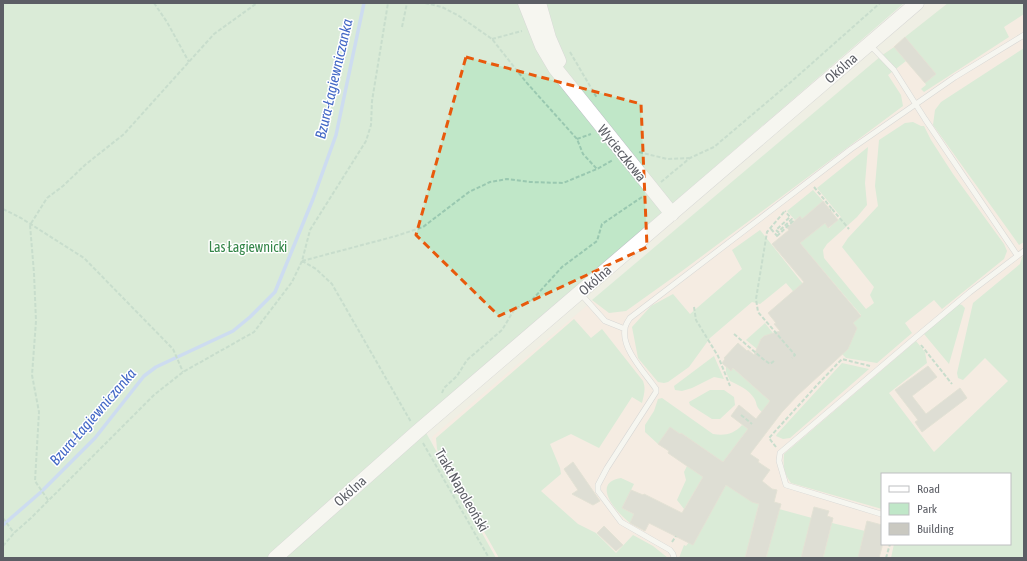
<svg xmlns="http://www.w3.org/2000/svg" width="1027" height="561" viewBox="0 0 1027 561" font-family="'Asap Condensed',sans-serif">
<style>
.medical{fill:#fce8e0;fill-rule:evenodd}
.green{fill:#c0e7c8}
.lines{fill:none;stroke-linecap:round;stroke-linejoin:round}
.stream{stroke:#a4c5ff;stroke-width:3.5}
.building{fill:#cac9c1;stroke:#d4d2c2}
.lane-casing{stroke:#bcbcc3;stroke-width:6}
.secondary-casing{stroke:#bdbec5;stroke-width:15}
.path{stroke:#99c8b0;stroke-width:2;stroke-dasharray:4 2;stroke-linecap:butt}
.lane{stroke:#fff;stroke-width:5}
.secondary{stroke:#fff;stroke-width:14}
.marked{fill:none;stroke:#e8590c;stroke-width:3;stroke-dasharray:8 5;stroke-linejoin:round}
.labels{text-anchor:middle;stroke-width:3;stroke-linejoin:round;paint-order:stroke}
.street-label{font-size:14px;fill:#5c5e65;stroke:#fff}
.park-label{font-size:14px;fill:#338547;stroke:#fff}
.water-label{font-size:15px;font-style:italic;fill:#4368c6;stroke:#fff}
</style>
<rect width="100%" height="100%" fill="#efefe4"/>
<path class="medical" d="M948 3H1024V558H496L433 449 432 437 881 56ZM882 474H1010V544H882Z"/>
<path class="green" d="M3 3H904L420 422 496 558H3Z
M948 3H1024V14L1004 27 1009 37 924 92 921 89 926 85 925 83 936 74 905 37Z
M894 47 906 61 888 75 901 95 903 106 682 271 626 311 609 313 592 300 881 56Z
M1024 48V242L1019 245 933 125 935 110 941 102Z
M913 122 921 126H924L931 140 953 174 1004 244 1007 251 1004 259 942 309 934 300 905 323 912 333 877 363 846 358 842 354 853 323 861 315 800 243 825 223 829 228 841 217 817 188 868 147 865 183 867 205 857 217 827 244 823 250 824 258 866 309 874 303 870 295 874 287 842 247 848 238 878 206 875 186 879 140 905 123Z
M813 190 823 201 802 219 800 216 795 220 787 211Z
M760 230 807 289 798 297 786 283 760 304 752 302 710 338 689 367 668 382 664 383 658 382 638 358 632 327 651 306 673 294 690 314 742 269 732 250Z
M1024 255V558H891L894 544H1010V474H882V509L791 483C784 474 783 466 784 454L916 341 925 352 927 363 889 393 934 452 1008 381 985 358 963 380 958 378 957 373 973 303 1020 264 1022 257Z
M959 304 962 305 965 308 949 364 924 334Z
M574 319 591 338 602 329 643 381C646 389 644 394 642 403L632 397 599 448 571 434 550 444 560 468 561 474 541 491 578 524 596 533 616 553 633 535 653 546 668 558H499L437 449 436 438Z
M765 323 776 337C758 332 764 339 757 349L746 340Z
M714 356 724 379 714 377 692 388 682 391 675 390 674 386Z
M842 363 869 369 790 438 783 439 776 436 777 434Z
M726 366 731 371 733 368 770 401 762 412C755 406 758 405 754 398 748 389 740 386 730 381L726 372Z
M710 390H724L734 397 735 405 720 419H712L690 405 689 402Z
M662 398 713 434C725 436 734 434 742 425L748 429 723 462 681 433 680 434 670 428 658 444 645 432V425L654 411 658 399Z
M687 466 703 477 684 509 677 500 686 480 684 472Z
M621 478 634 484 622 508 634 514 630 523C617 513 590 483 621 478Z
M726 485 759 504 745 558H679L684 545 686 546 704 523Z
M779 509 812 518 801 558H766Z
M832 523 865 531 858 558H823Z"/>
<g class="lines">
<path class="stream" d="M3 525 41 492 95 438 144 376 156 367 233 331 250 317 275 292 313 199 336 135 364 3"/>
</g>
<path class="building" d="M905 37 936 74 925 83 894 47Z
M823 201 838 220 828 228 825 223 800 243 861 316 853 323 857 328 848 349 798 395 782 412 750 454 759 460 758 462 770 470 762 481 772 489 777 490 774 502 781 504 766 558H745L759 504 752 502 726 485 693 545 649 523 645 531 630 523 634 514 622 508 631 490 643 495 644 494 682 513 703 477 668 453 669 451 658 444 670 427 680 434 681 433 723 462 748 429 731 416 739 405 756 419 770 401 733 368 731 371 722 363 725 359 724 358 738 343 747 351 748 350 754 355 761 339 764 336 780 331 774 324 776 323 768 313 804 282 772 244 789 230 787 228 800 216 802 219Z
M928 366 937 377 912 396 926 414 960 388 967 398 922 432 915 422 918 420 895 390Z
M573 462 600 501 593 505 572 494 578 490 564 469Z
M814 507 829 511 827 516 833 518 823 558H801Z
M867 521 882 525V547L879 558H858Z
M604 526 623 545 616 551 597 533Z"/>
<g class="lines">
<g class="lane-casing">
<path id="lane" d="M870 45 894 70 925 119 1017 255
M580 293 605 321 625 329
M881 514 786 485 779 461 780 453 915 338 970 292 1024 251
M674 558 673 554 670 550 621 522 598 491V485L607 468 656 392V389C646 374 621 349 625 329 625 325 628 321 630 318L851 149 955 77 1024 35"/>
</g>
<g class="secondary-casing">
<path id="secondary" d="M525 3 542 46 555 68 672 214
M539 3 549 38 559 61
M275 558 417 432 917 3"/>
</g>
<path class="path" d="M154 3 167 22 189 62
M425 3 442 7 459 16 492 39 526 82 577 139 583 154 597 169
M402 27 407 3
M492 39 522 31
M570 52 597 98
M577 139 591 134
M639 152 667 159 689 158
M661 182 690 158 714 147 792 81 880 3
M814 187 832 209 830 210
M3 209 21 218 84 258 173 349 183 372
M832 209 849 229
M784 212 767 232 756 299 758 312 795 355 792 358
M771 229 779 238
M777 236 793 221 792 219 778 232 776 230 790 217 785 211
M302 261 396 236 423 227 469 192 490 182 507 179 530 182 563 183 597 169 613 160
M302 261 316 269 332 284 411 422
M694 307 696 320 718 356 730 386
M734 334 763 359 770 364 774 361
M921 345 952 384
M442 393 444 388 457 376 467 360 502 330 514 310 532 300 562 267 597 241 602 224 642 197
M741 415 752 424
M423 443 489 558
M776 447 769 438 818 384 842 359 870 366
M48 500 35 481 39 412 32 375 36 321 34 273 30 225 47 198 63 186 85 165 124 134 214 34 257 3
M3 518 14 533
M672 542 676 536
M3 546 14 533 31 518 154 395 183 372 254 332 292 282 302 261 310 230 366 141 371 125 372 101 388 3
M886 558 890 544"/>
<use href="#lane" class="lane"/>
<use href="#secondary" class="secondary"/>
</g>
<path d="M0 0H1027V561H0ZM466 57 641 104 647 247 499 316 416 235Z" fill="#efefe4" fill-opacity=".55" fill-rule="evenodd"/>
<path class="marked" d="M466 57 641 104 647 247 499 316 416 235Z"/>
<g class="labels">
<g class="street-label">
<text transform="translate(841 68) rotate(-41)" y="5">Okólna</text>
<text transform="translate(622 153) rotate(51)" y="5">Wycieczkowa</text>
<text transform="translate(595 280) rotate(-41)" y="5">Okólna</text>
<text transform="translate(462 490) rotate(60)" y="5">Trakt Napoleoński</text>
<text transform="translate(350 491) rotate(-42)" y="5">Okólna</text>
</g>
<g class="park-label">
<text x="248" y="252">Las Łagiewnicki</text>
</g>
<g class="water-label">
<text transform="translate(334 79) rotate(-77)" y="5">Bzura-Łagiewniczanka</text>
<text transform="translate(93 417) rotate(-49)" y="5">Bzura-Łagiewniczanka</text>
</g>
</g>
<rect width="1027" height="561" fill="none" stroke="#5c5e65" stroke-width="8"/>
<rect x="881" y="473" width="130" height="72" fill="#ffffff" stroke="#bebfc1"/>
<rect x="889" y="486" width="20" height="6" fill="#ffffff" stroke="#bebfc1"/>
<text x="917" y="493" font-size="12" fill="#5c5e65">Road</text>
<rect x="889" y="503" width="20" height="12" fill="#c0e7c8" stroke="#bebfc1"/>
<text x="917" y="513" font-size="12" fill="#5c5e65">Park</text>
<rect x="889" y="523" width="20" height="12" fill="#cac9c1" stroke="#bebfc1"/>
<text x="917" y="533" font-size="12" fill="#5c5e65">Building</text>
</svg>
